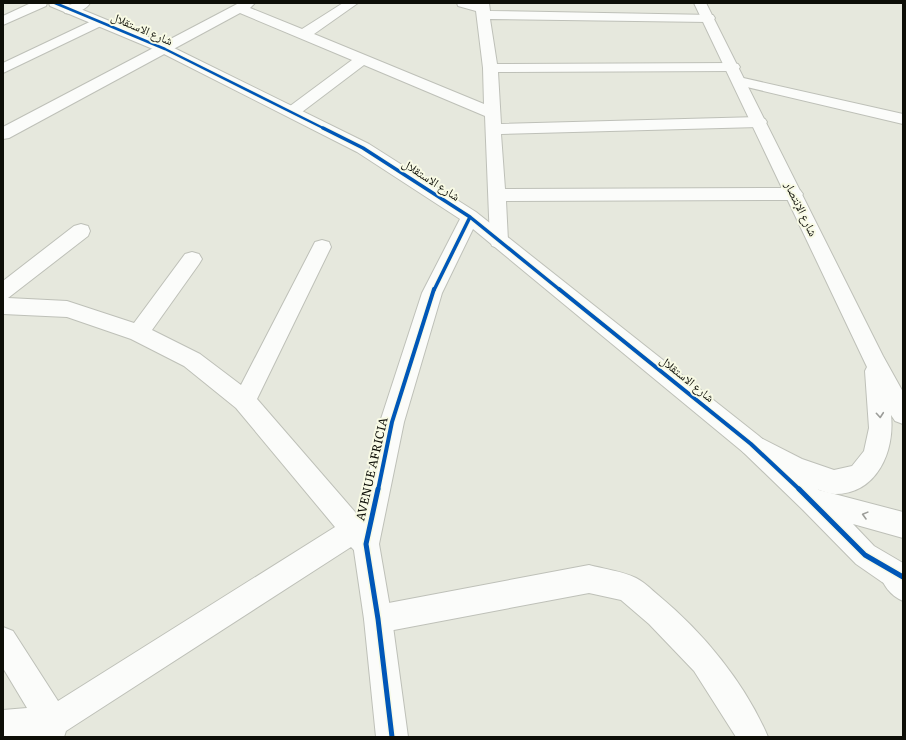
<svg xmlns="http://www.w3.org/2000/svg" width="906" height="740" viewBox="0 0 906 740" font-family="Literata,'Noto Naskh Arabic',serif">
<style>
.lines{fill:none;stroke-linecap:round;stroke-linejoin:round}
.minor-casing{stroke:#bec0b8;stroke-width:2}
.tertiary-casing{stroke:#bec0b8;stroke-width:2}
.secondary-casing{stroke:#bec0b8;stroke-width:2}
.minor{fill:#fbfcfa;fill-rule:evenodd}
.tertiary{fill:#fbfcfa;fill-rule:evenodd}
.secondary{fill:#fbfcfa;fill-rule:evenodd}
.cycleway-far3-casing{stroke:#f8fae5;stroke-width:4}
.cycleway-far2-casing{stroke:#f8fae5;stroke-width:5.5}
.cycleway-far1-casing{stroke:#f8fae5;stroke-width:6}
.cycleway-casing{stroke:#f8fae5;stroke-width:8}
.cycleway-far3{stroke:#0057b8;stroke-width:2.5}
.cycleway-far2{stroke:#0057b8;stroke-width:3.5}
.cycleway-far1{stroke:#0057b8;stroke-width:4}
.cycleway{stroke:#0057b8;stroke-width:5}
.oneway{stroke:#9c9d99}
.labels{text-anchor:middle;stroke-width:4;stroke-linejoin:round;paint-order:stroke}
.street-label{font-size:12px;fill:#0d0e07;stroke:#f8fae5}
</style>
<rect width="100%" height="100%" fill="#e6e8dd"/>
<g class="lines">
<g class="minor-casing">
<path id="minor" d="M31 3H47L46 6 3 25V16Z
M74 3H90C86 10 73 15 65 13L63 10 65 7Z
M239 3H255L250 8 302 29 343 3H358L314 34 484 104 483 68 476 11 458 6 457 3H489L490 11 713 15 715 18 713 21 708 22 490 19 497 64 733 63 738 64 740 67 738 70 733 71 498 72 501 124 759 117 765 119 767 122 765 125 759 127 501 134 505 189 794 188 800 190 803 194 800 198 794 200 506 201 508 241 506 246 499 248 492 246 490 241 485 116 364 65 298 115 292 117 286 115 284 112 286 109 352 60 240 13 9 138 3 139V127Z
M98 18 103 19 105 22 103 25 3 73V63Z
M739 77 903 114V124L734 84 732 81 734 78Z
M81 224 88 226 90 231 88 236 8 298 67 301 134 323 185 254 192 252 199 254 202 259 199 264 152 330 200 354 241 385 315 242 322 240 329 242 331 247 257 399 375 535 379 544 375 553 366 557 357 553 351 547 66 731 64 737H3V710L27 708 3 668V627L13 631 58 701 335 527 236 408 184 366 131 339 67 317 3 314V281L74 226Z
M589 565C604 569 622 571 636 578 644 582 651 589 658 595 703 632 745 683 768 737H736L694 671 649 624 621 600 589 593 378 633 368 629 364 619 368 609 378 605Z"/>
</g>
<g class="tertiary-casing">
<path id="tertiary" d="M49 3H66L170 46 369 144 476 212 759 436 819 490 903 512V538L853 524 874 546 903 563V591L882 582 856 564 803 510 743 452 473 229 442 293 404 422 379 544 392 619 408 737H376L364 619 353 544 380 422 422 293 460 219 357 152 160 52 50 6Z"/>
</g>
<g class="secondary-casing">
<path id="secondary" d="M694 3H706L883 356 903 392V424L895 421 891 415C895 451 877 494 835 494 824 494 784 475 773 469 764 464 751 459 743 452 741 450 740 446 739 444L743 436 751 433 802 459 834 470 852 466 864 451 869 428 865 371 867 367Z
M892 558 903 564V601C889 595 884 585 878 572L882 562Z"/>
</g>
<use href="#minor" class="minor"/>
<use href="#tertiary" class="tertiary"/>
<use href="#secondary" class="secondary"/>
<g class="cycleway-far3-casing">
<path id="cycleway-far3" d="M55 3 165 49 325 129"/>
</g>
<g class="cycleway-far2-casing">
<path id="cycleway-far2" d="M323 128 363 148 470 217 560 290
M434 290 470 217"/>
</g>
<g class="cycleway-far1-casing">
<path id="cycleway-far1" d="M559 289 751 444 800 490
M378 490 392 422 434 289"/>
</g>
<g class="cycleway-casing">
<path id="cycleway" d="M378 489 366 544 378 619 392 737
M799 489 865 555 903 577"/>
</g>
<use href="#cycleway-far3" class="cycleway-far3"/>
<use href="#cycleway-far2" class="cycleway-far2"/>
<use href="#cycleway-far1" class="cycleway-far1"/>
<use href="#cycleway" class="cycleway"/>
</g>
<defs><path id="oneway-chevron" d="M-2-3.5L2.5 0L-2 3.5" fill="none" stroke-width="1.6" stroke-linecap="round" stroke-linejoin="round"/></defs>
<g class="oneway">
<use href="#oneway-chevron" transform="translate(880 415) rotate(85)"/>
<use href="#oneway-chevron" transform="translate(865 515) rotate(-165)"/>
</g>
<g class="labels">
<g class="street-label">
<text transform="translate(142 29) rotate(23)" y="4">شارع الاستقلال</text>
<text transform="translate(431 180) rotate(33)" y="4">شارع الاستقلال</text>
<text transform="translate(801 209) rotate(64)" y="4">شارع الإنتصار</text>
<text transform="translate(687 379) rotate(39)" y="4">شارع الاستقلال</text>
<text transform="translate(372 469) rotate(-77)" y="4">AVENUE AFRICIA</text>
</g>
</g>
<rect width="906" height="740" fill="none" stroke="#0d0e07" stroke-width="8"/>
</svg>
